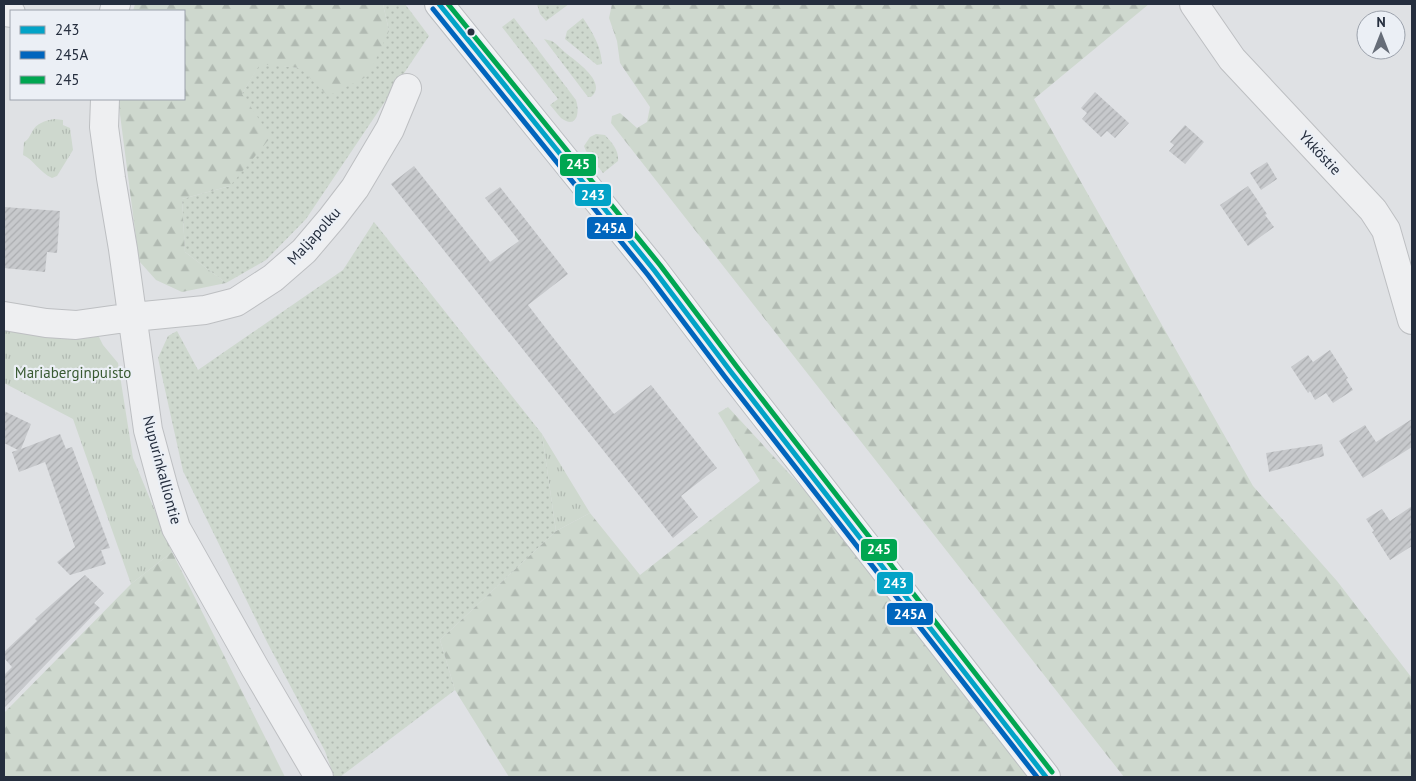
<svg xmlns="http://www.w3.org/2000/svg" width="1416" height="781" viewBox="0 0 1416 781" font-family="'PT Sans',sans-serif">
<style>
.grass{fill:url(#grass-dots)}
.forest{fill:url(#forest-firs)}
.park{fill:url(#park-tufts)}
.building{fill:url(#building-hatch)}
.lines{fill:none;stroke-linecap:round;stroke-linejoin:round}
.minor-casing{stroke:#bdbfc2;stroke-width:30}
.major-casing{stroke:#bbbec2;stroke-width:30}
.minor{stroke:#eeeff1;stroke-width:28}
.major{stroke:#f3f4f5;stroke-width:28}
.bus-1-casing{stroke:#ebeff5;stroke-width:9}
.bus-2-casing{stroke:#ebeff5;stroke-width:9}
.bus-3-casing{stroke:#ebeff5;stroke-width:9}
.bus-1{stroke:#02a3c7;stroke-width:5}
.bus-2{stroke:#0065bd;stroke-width:5}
.bus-3{stroke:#00a651;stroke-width:5}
.bus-dot{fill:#252e3e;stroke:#ebeff5;stroke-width:2}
.labels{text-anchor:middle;stroke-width:4.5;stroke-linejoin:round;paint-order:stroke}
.street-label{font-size:15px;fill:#252e3e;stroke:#ebeff5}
.park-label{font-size:15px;fill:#395a32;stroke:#ebeff5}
.line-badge{stroke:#ebeff5;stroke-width:2}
.badge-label{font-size:14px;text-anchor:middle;font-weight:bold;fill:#fff}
</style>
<defs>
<pattern id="grass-dots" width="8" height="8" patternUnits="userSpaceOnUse" patternTransform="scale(1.25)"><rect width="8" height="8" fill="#ced8ce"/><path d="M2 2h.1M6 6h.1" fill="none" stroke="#b1bab2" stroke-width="1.8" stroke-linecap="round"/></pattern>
<pattern id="forest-firs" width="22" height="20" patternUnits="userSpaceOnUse" patternTransform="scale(1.25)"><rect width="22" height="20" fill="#ced8ce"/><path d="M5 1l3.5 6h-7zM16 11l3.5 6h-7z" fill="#b1bab2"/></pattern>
<pattern id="park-tufts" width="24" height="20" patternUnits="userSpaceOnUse" patternTransform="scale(1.25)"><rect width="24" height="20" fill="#ced8ce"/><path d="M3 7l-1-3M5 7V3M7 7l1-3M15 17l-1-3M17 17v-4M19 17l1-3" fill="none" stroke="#b1bab2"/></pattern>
<pattern id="building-hatch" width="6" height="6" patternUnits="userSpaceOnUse" patternTransform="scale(1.25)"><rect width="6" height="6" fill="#c7c9cc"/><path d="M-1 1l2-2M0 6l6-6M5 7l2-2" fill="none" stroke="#abadb0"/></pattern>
</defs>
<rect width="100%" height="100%" fill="#dfe1e4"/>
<path class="grass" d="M383 4H405L429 36 306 219 266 260 226 283 185 252 182 199 230 186 242 94 260 63 300 68 389 31Z
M537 4H569L546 21 540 14Z
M514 18 576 100C580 112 577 130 561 118 557 114 554 109 550 105L558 99 502 27Z
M583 18C593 33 601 46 602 64L597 65 565 39 567 31Z
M544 39C546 40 549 40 552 41 557 44 562 50 567 54 577 62 608 83 591 97H588Z
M596 134 605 135C612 143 619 150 618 161L603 173 586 151 584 146 590 137Z
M374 222 542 434 556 531 440 640 455 690 340 777H334L325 751 267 642 183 471 158 358 168 336 177 331 198 370 343 270Z"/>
<path class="forest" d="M135 4H383L389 31 368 76 328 96 300 68 260 64 242 94 271 137 230 186 182 199 185 252 226 283 182 292 156 280 139 261 118 99H184V11H133Z
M612 4H1149L1034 99 1253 486 1337 581 1412 678V777H1124L611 123 612 116 620 113 637 128 647 122 650 107 620 63 617 41 609 18Z
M728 407 833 521 1030 777H509L455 690 440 640 556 531 590 513 640 575 760 481 718 413Z
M172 552 285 777H4V713L131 584Z"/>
<path class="park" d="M54 119 63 120V125L70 128 73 150 57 176 52 178C40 173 33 159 23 155L24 142C29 139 29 137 32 132 36 123 45 121 54 119Z
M4 325 96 331 103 345 118 363 133 458 172 552 131 584 73 419 4 383Z
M542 434 590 513 556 531Z"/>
<path class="building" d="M1095 92 1129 123 1115 138 1107 131 1101 137 1082 119 1087 113 1081 108Z
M1185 125 1204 142 1185 164 1169 151 1174 145 1170 142Z
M1267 162 1277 179 1261 190 1250 173Z
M414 166 490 262 519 241 485 198 500 187 568 274 528 305 551 335 614 414 651 385 717 468 681 496 698 517 673 538 391 184Z
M1248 186 1267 214 1265 215 1274 227 1248 246 1220 205Z
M4 207 60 211 57 253 47 252 45 272 4 268Z
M1330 350 1348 378 1346 379 1353 390 1333 403 1326 393 1315 400 1310 391 1308 393 1291 367 1308 355 1313 362Z
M4 411 31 424 21 449 60 434 66 449 72 447 110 548 101 550 106 564 70 575 57 562 75 547 45 462 19 472 12 452 18 450 4 443Z
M1412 419V447L1363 478 1339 441 1365 425 1376 442Z
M1322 444 1324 456 1269 472 1266 453Z
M1412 506V546L1390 560 1372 532 1374 531 1366 519 1382 509 1390 521Z
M85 575 104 593 94 603 100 608 4 708V675L12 667 4 658V652L37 621 35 619Z"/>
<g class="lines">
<g class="minor-casing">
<path id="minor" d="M1194 4 1232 59 1373 210 1386 230 1412 320
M114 11 116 4
M4 12 11 13
M105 99 104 127 111 178 123 249 148 430 164 489 176 528 255 668 319 777
M4 316 46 323 76 325 133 317 205 310 236 302 273 278 304 251 332 218 355 188 390 129 407 88"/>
</g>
<g class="major-casing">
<path id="major" d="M439 4 654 270 731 372 1046 777"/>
</g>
<use href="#minor" class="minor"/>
<use href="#major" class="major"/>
<g class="bus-1-casing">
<path id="bus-1" d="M439 4 654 270 731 372 1046 777"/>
</g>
<g class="bus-2-casing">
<path id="bus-2" d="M433 9 648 275 725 377 1037 777"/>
</g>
<g class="bus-3-casing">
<path id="bus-3" d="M448 4 660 265 737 367 1052 772"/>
</g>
<use href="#bus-1" class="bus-1"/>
<use href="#bus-2" class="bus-2"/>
<use href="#bus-3" class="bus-3"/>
</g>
<circle class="bus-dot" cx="471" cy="32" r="4.5"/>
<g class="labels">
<g class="street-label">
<text transform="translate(1320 153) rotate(47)" y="5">Ykköstie</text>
<text transform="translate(314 236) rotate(-48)" y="5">Maljapolku</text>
<text transform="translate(162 470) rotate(75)" y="5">Nupurinkalliontie</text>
</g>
<g class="park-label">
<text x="73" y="378">Mariaberginpuisto</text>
</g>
</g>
<g class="line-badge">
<rect x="559" y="153" width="38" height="24" rx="5" fill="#00a651"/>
<rect x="574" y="183" width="38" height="24" rx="5" fill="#02a3c7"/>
<rect x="586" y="216" width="48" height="24" rx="5" fill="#0065bd"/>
<rect x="860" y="538" width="38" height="24" rx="5" fill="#00a651"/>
<rect x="876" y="571" width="38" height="24" rx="5" fill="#02a3c7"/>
<rect x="886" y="602" width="48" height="24" rx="5" fill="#0065bd"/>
</g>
<g class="badge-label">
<text x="578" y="169">245</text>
<text x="593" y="200">243</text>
<text x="610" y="233">245A</text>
<text x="879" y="554">245</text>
<text x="895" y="588">243</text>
<text x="910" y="619">245A</text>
</g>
<rect width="1416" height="781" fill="none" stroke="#252e3e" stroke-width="10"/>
<rect x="10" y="10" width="175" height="90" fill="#ebeff5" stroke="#9ca2ac"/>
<rect x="20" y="26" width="25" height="8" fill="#02a3c7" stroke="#9ca2ac"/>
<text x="55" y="35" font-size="15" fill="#252e3e">243</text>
<rect x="20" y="51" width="25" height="8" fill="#0065bd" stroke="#9ca2ac"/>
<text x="55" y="60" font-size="15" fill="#252e3e">245A</text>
<rect x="20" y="76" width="25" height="8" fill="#00a651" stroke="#9ca2ac"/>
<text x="55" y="85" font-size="15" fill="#252e3e">245</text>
<g transform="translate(1381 35)"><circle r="24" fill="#ebeff5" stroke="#9ca2ac"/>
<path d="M0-4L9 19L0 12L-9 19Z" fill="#666d78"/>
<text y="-8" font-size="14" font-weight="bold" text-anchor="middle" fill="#252e3e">N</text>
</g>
</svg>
